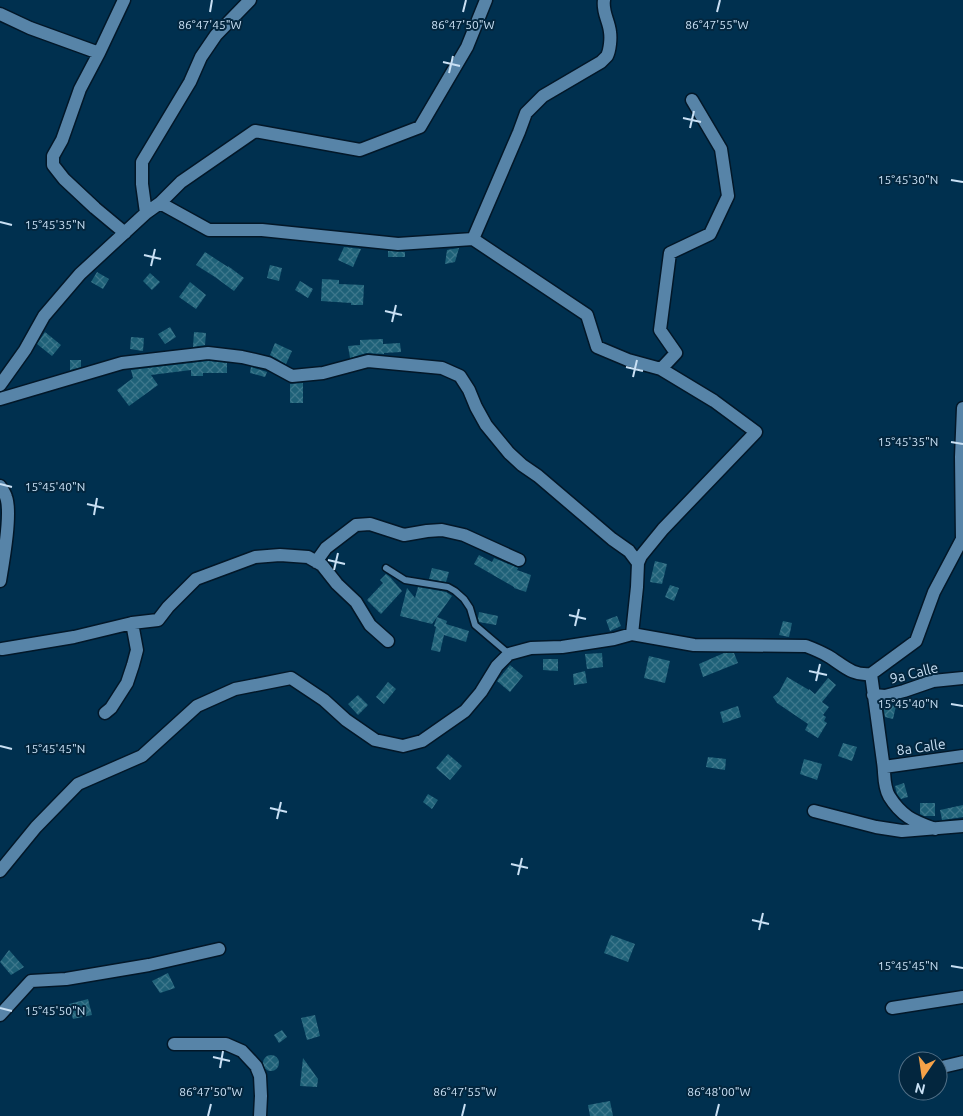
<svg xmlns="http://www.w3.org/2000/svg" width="963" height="1116" viewBox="0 0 963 1116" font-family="Ubuntu,sans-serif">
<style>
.building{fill:url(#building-cross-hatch)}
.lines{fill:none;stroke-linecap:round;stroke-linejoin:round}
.service-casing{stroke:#021728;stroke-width:9}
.minor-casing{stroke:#021728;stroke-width:15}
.service{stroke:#5784a8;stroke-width:6}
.minor{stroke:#5784a8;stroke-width:12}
.ticks{fill:none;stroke:#c9e0f4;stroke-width:2}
.labels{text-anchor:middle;stroke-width:4;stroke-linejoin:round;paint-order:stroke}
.street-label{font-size:14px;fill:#c9e0f4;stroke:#03263e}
.ticks-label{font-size:12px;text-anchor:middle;fill:#c9e0f4;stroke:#03263e;stroke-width:4;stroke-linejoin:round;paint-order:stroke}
</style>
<defs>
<pattern id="building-cross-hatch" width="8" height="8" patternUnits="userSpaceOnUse" patternTransform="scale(1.25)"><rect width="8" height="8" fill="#1e6178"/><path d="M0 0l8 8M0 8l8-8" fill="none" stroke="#3d778c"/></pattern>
</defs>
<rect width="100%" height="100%" fill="#00304f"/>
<path class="building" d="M344 247 361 249 353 267 338 260Z
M459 248 455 262 445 264 447 250Z
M388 251 405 252V257H388Z
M205 252 228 267V266L244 278 234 291 215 277 196 265Z
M270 265 282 268 279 281 267 278Z
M97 272 109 279 103 289 91 282Z
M150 273 160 282 152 290 143 281Z
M322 279 339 280V284L364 285 363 305H351V303L321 301Z
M300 281 313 289 308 298 295 290Z
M190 282 206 295 196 309 179 297Z
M170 327 176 337 165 344 158 334Z
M45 332 61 345 52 356 37 344Z
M194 332 206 333 205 345 193 347Z
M131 337 144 338 143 351 130 349Z
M383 339V344L400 343 401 352 384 353V354L366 353 350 358 348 346 360 345V340Z
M275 343 292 351 286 364 270 355Z
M70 360H81V367L70 370Z
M208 361 227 363V373H203V376H191V370L151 375 158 385 129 406 117 390 133 378 131 370Z
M251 367 267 372 265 377 250 373Z
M303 383V403H290V384Z
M479 555 492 562 494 558 518 568 517 570 531 575 526 592 514 588V587L474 564Z
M655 561 667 564 662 584 650 582Z
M432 568 449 572 446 582 429 579Z
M386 574 390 577 402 591 381 614 367 600 383 583 380 580Z
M670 585 679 588 674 601 665 597Z
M418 587 446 592 452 596 432 624 400 616 407 588 415 598Z
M479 612 498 616 496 625 479 622 478 618Z
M617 616 621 626 610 631 606 620Z
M437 617 447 621 446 624 469 631 466 642 444 635 440 652 431 650 436 627 434 626Z
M783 621 792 623 789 637 779 635Z
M602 653 603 667 587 669 585 654Z
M724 653H734L738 663 703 677 699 664Z
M649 656 670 661 665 683 644 678Z
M543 659H558V671L543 670Z
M510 665 523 676 510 692 497 681Z
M585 671 587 683 574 685 573 674Z
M787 677 809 690V689L815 694 828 678 836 685 822 702 829 707 823 715 826 717 824 721 827 723 818 738 805 730 808 724 777 703 773 697 779 692Z
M388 682 396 689 384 704 376 697Z
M358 695 368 705 358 715 348 704Z
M883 704 896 706 893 719 885 717Z
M738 706 741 717 723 723 720 712Z
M843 743 857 747 852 761 838 756Z
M448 754 462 766 450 780 436 768Z
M708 757 726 759 725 770 706 767Z
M804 759 822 764 817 780 800 774Z
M904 783 908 797 901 799 897 794 895 786Z
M428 794 438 800 432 809 423 802Z
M920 803H935V816H924L920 814Z
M963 805V817L942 820 940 810Z
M611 935 635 944 628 962 604 953Z
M9 950 24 967 11 975 0 962Z
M168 973 175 988 160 993 152 981Z
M88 999 92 1015 73 1019 69 1004Z
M315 1015 320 1036 307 1040 301 1018Z
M282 1030 287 1037 279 1043 274 1035Z
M263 1063a8 8 0 1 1 16 0a8 8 0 1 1-16 0Z
M303 1058 318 1079 317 1087 300 1086Z
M610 1101 613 1116H590L588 1105Z"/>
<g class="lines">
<g class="service-casing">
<path id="service" d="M386 568 405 580 448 587 455 591 464 599 470 608 475 625 509 654"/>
</g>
<g class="minor-casing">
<path id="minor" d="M124 0 99 53 80 89 62 140 53 156V165L64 179 95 208 125 233
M0 14 30 28 99 53
M160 203 209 230H262L398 244 473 239 587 315 597 347 628 360 661 369 714 401 756 432 663 529 641 556 638 563
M146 213 142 184V162L190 82 201 57 216 35 250 0
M473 239 519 132 526 113 543 96 601 62C603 60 605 58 607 56 610 50 611 38 610 32 609 21 602 12 604 0
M661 369 676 353 660 330 670 253 710 234 728 196 721 149 692 100
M0 385 25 350 44 316 80 274 146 213 160 203 181 182 255 131 360 150 420 127 467 47 486 0
M0 399 122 363 208 353 242 357 268 363 292 376 323 373 368 361 442 368 460 376 469 390 476 407 486 425 509 453 522 465 538 476 612 539 629 551 638 563 637 587 632 634
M0 486C2 489 5 493 6 497 12 513 3 563 0 581
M316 562 326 548 356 525 370 524 404 535 427 531 442 530 464 535 519 560
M2 649 74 637 132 623 158 620 168 607 196 579 255 557 280 555 308 557 322 565 337 584 356 602 370 625 388 641
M871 674C875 704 879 733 883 762 885 774 883 785 889 796 902 817 914 821 935 829
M873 695 885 696 904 691 933 681 963 678
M105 713 111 708 127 683 133 665 137 650 132 623
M884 767 963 756
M814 811 876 827 902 831 963 826
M0 871 36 827 78 784 142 756 197 706 235 689 291 678 324 700 346 720 375 740 403 746 422 741 465 711 481 692 497 666 509 654 531 648 562 647 614 639 632 634 694 645 806 646C814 649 821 652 828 656 843 665 852 676 871 674L916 641 934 592 962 539 961 457 963 408
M892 1008 963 997
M0 1015 31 981 66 979 149 965 219 949
M174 1044H226L242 1051 256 1066 260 1076 261 1096 260 1116
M938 1068 963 1062"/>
</g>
<use href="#service" class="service"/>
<use href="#minor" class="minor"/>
</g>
<path class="ticks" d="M210 12 212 0M463 12 466 0M717 12 720 0M443 62 460 66M449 73 453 56M683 118 701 122M690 128 694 111M951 180 963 182M0 222 12 225M144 255 161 259M151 266 155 249M385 311 402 315M392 322 396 305M626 367 643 371M633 377 637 360M951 442 963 444M0 484 12 487M87 504 104 508M94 515 97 498M328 560 345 564M334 570 338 553M569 615 586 619M575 626 579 609M809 671 827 675M816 681 820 664M951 704 963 706M0 746 12 749M270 808 287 812M277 819 281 802M511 864 528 868M518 875 522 858M752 920 769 924M759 930 763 913M951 966 963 968M0 1008 12 1011M213 1057 230 1061M220 1068 223 1051M208 1116 211 1104M462 1116 465 1104M716 1116 719 1104"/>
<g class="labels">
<g class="street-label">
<text transform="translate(914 673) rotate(-14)" y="5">9a Calle</text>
<text transform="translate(921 747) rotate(-8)" y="5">8a Calle</text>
</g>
</g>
<g class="ticks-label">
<text x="463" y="29">86°47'50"W</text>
<text x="717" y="29">86°47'55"W</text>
<text x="210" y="29">86°47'45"W</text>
<text x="908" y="184">15°45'30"N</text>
<text x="55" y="229">15°45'35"N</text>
<text x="908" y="446">15°45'35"N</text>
<text x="55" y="491">15°45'40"N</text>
<text x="908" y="708">15°45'40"N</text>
<text x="55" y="753">15°45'45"N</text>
<text x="908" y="970">15°45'45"N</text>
<text x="55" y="1015">15°45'50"N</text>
<text x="211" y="1096">86°47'50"W</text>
<text x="465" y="1096">86°47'55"W</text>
<text x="719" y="1096">86°48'00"W</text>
</g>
<g transform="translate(923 1076) rotate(193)"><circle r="24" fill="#03263e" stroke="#527087"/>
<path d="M0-4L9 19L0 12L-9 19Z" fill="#f6a248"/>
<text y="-8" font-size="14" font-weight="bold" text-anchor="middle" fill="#c9e0f4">N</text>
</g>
</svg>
